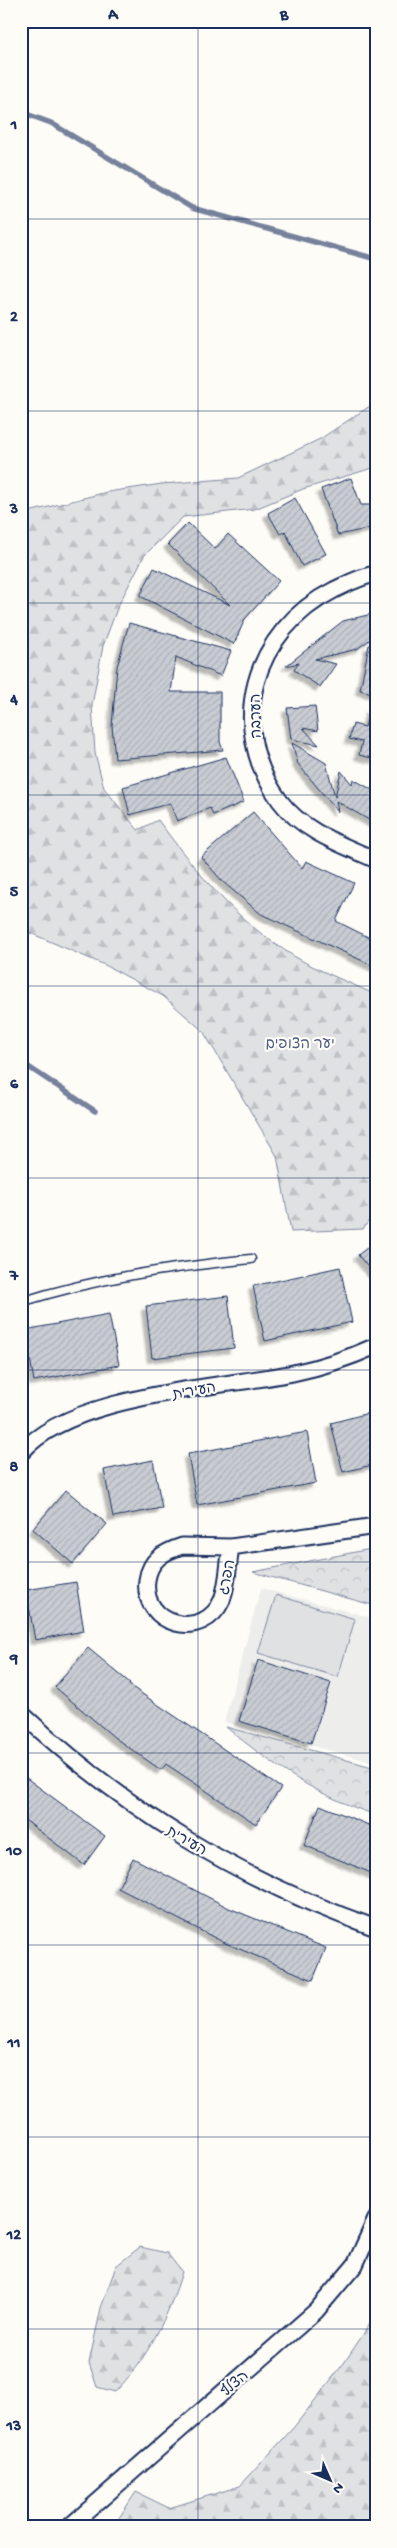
<svg xmlns="http://www.w3.org/2000/svg" width="397" height="2548" viewBox="0 0 397 2548" font-family="'Gochi Hand','Playpen Sans Hebrew',sans-serif">
<style>
.built{fill:#edeeec}
.green{fill:#e0e1e3;stroke:#7e88a0}
.forest{fill:url(#forest-firs);stroke:#7e88a0}
.park{fill:url(#park-crowns);stroke:#7e88a0}
.lines{fill:none;stroke-linecap:round;stroke-linejoin:round}
.stream{stroke:#76819c;stroke-width:5.5}
.building{fill:url(#building-hatch);stroke:#1b2f5e;filter:url(#shadow)}
.lane-casing{stroke:#1b2f5e;stroke-width:11}
.street-casing{stroke:#1b2f5e;stroke-width:19}
.lane{stroke:#fdfcf7;stroke-width:8}
.street{stroke:#fdfcf7;stroke-width:15}
.grid{fill:none;stroke:#1b2f5e;stroke-width:1;stroke-opacity:0.55}
.labels{text-anchor:middle;stroke-width:4.5;stroke-linejoin:round;paint-order:stroke}
.street-label{font-size:15px;fill:#1b2f5e;stroke:#fdfcf7}
.park-label{font-size:15px;fill:#4c5c7f;stroke:#fdfcf7}
.neatline{fill:none;stroke:#1b2f5e;stroke-width:2}
.grid-label{font-size:16px;text-anchor:middle;font-weight:bold;fill:#1b2f5e}
</style>
<defs>
<pattern id="forest-firs" width="22" height="20" patternUnits="userSpaceOnUse" patternTransform="scale(1.25)"><rect width="22" height="20" fill="#e0e1e3"/><path d="M5 1l3.5 6h-7zM16 11l3.5 6h-7z" fill="#c0c1c5"/></pattern>
<pattern id="park-crowns" width="20" height="18" patternUnits="userSpaceOnUse" patternTransform="scale(1.25)"><rect width="20" height="18" fill="#e0e1e3"/><path d="M2 6a3 3 0 1 1 6 0M12 15a3 3 0 1 1 6 0" fill="none" stroke="#c0c1c5"/></pattern>
<pattern id="building-hatch" width="6" height="6" patternUnits="userSpaceOnUse" patternTransform="scale(1.25)"><rect width="6" height="6" fill="#c9ccd3"/><path d="M-1 1l2-2M0 6l6-6M5 7l2-2" fill="none" stroke="#acb0b8"/></pattern>
<filter id="shadow"><feDropShadow dx="-4.5" dy="4.5" stdDeviation="1" flood-color="#0004"/></filter>
</defs>
<rect width="100%" height="100%" fill="#fdfcf7"/>
<filter id="ink" filterUnits="userSpaceOnUse"><feTurbulence type="fractalNoise" baseFrequency=".02" numOctaves="2"/><feDisplacementMap in="SourceGraphic" scale="10" xChannelSelector="R" yChannelSelector="G"/><feConvolveMatrix kernelMatrix="1 2 1 2 8 2 1 2 1" color-interpolation-filters="sRGB"/></filter>
<g filter="url(#ink)">
<path class="built" d="M261 1588 376 1619V1763L224 1722Z"/>
<path class="green" d="M276 1595 355 1619 338 1677 258 1653Z"/>
<path class="forest" d="M376 402V467L303 489 255 509 183 517 144 556 118 606 103 646 92 705 95 753 104 788 138 830 158 820C199 876 243 929 306 963 329 975 353 984 376 995V1210L363 1229 291 1232 277 1156 203 1031 163 996 107 966 21 929V514L107 492 162 484 238 478 320 439Z
M140 2247 167 2253 182 2272C169 2315 147 2360 115 2392L97 2387 89 2363 101 2308 116 2266Z
M376 2307V2527H333L337 2523C319 2532 301 2521 284 2527H113L136 2492 169 2508 240 2486 294 2427 344 2363 368 2327Z"/>
<path class="park" d="M376 1548V1606L253 1572Z
M226 1727 376 1768V1815C317 1796 273 1766 226 1727Z"/>
<g class="lines">
<path class="stream" d="M21 112 51 123 192 208 376 259
M21 1062 95 1111"/>
</g>
<path class="building" d="M351 478 361 505H376V527L338 535 321 489Z
M295 498 326 554 302 566 285 531 280 534 268 513Z
M188 523 215 549 228 534 279 581 245 619 234 644 140 596 154 568 230 605 168 544Z
M376 613V635L357 649 315 659 336 664 320 687 294 670 299 663 286 666 343 621Z
M129 623 231 651 221 676 176 657 171 692H220V742L223 750 115 759 112 726 117 667Z
M369 645 376 646V694L360 690Z
M315 706 318 731 303 728 319 745 291 739 287 708Z
M370 709H376V759L359 755 362 742 349 739 353 724 365 727Z
M292 743 326 763 335 797 341 771 352 784 353 779 376 792V824L336 801 338 812 298 764Z
M226 757 244 802 213 815 210 808 177 821 170 803 130 815 123 787Z
M253 812 302 868 306 861 354 883 336 921 376 941V967L261 914 223 882 201 857Z
M376 1241V1277L358 1255Z
M340 1267 352 1322 265 1341 253 1286Z
M228 1296 234 1348 152 1358 146 1306Z
M109 1314 119 1365 34 1381 25 1330Z
M376 1411V1464L343 1472 331 1423Z
M307 1432 316 1483 197 1505 188 1454Z
M153 1460 162 1508 113 1517 104 1470Z
M66 1490 107 1524 73 1564 33 1529Z
M76 1582 84 1631 35 1640 26 1590Z
M88 1648 130 1683 129 1685 281 1788 256 1824 166 1764 161 1770 115 1738 55 1687Z
M258 1660 331 1683 311 1743 239 1721Z
M21 1774 105 1836 84 1865 21 1817Z
M320 1805 376 1828V1875L304 1845Z
M133 1858 229 1908 326 1948 313 1980 223 1942 118 1888Z"/>
<g class="lines">
<g class="lane-casing">
<path id="lane" d="M21 1302C96 1278 174 1267 251 1259"/>
</g>
<g class="street-casing">
<path id="street" d="M376 574C361 576 347 584 334 590 253 631 225 726 280 801 303 832 343 845 376 860
M21 1453C70 1394 220 1388 293 1373 322 1367 349 1358 376 1346
M182 1546 231 1547C228 1564 228 1584 222 1600 204 1642 141 1626 147 1580 150 1559 164 1552 182 1546Z
M231 1547 376 1526
M21 1713C127 1811 239 1880 376 1928
M69 2527 316 2311 355 2265 376 2219"/>
</g>
<use href="#lane" class="lane"/>
<use href="#street" class="street"/>
</g>
</g>
<path class="grid" d="M198 21V2527M21 219H376M21 411H376M21 603H376M21 795H376M21 986H376M21 1178H376M21 1370H376M21 1562H376M21 1753H376M21 1945H376M21 2137H376M21 2329H376"/>
<g class="labels">
<g class="street-label">
<text transform="translate(255 716) rotate(-91)" y="5">הערבה</text>
<text transform="translate(194 1390) rotate(-10)" y="5">העירית</text>
<text transform="translate(226 1577) rotate(-79)" y="5">הפרג</text>
<text transform="translate(187 1840) rotate(30)" y="5">העירית</text>
<text transform="translate(234 2383) rotate(-41)" y="5">הצלף</text>
</g>
<g class="park-label">
<text x="300" y="1048">יער הצופים</text>
</g>
</g>
<rect width="397" height="2548" fill="none" stroke="#fdfcf7" stroke-width="55"/>
<g transform="translate(330 2480) rotate(135)" stroke="#fdfcf7" stroke-width="4" paint-order="stroke">
<path d="M0-4L9 19L0 12L-9 19Z" fill="#1b2f5e"/>
<text y="-8" font-size="14" font-weight="bold" text-anchor="middle" fill="#1b2f5e">N</text>
</g>
<rect x="28" y="28" width="342" height="2492" class="neatline"/>
<g class="grid-label">
<text x="113" y="19">A</text>
<text x="284" y="19">B</text>
<text x="14" y="129">1</text>
<text x="14" y="321">2</text>
<text x="14" y="513">3</text>
<text x="14" y="704">4</text>
<text x="14" y="896">5</text>
<text x="14" y="1088">6</text>
<text x="14" y="1280">7</text>
<text x="14" y="1471">8</text>
<text x="14" y="1663">9</text>
<text x="14" y="1855">10</text>
<text x="14" y="2047">11</text>
<text x="14" y="2239">12</text>
<text x="14" y="2430">13</text>
</g>
</svg>
